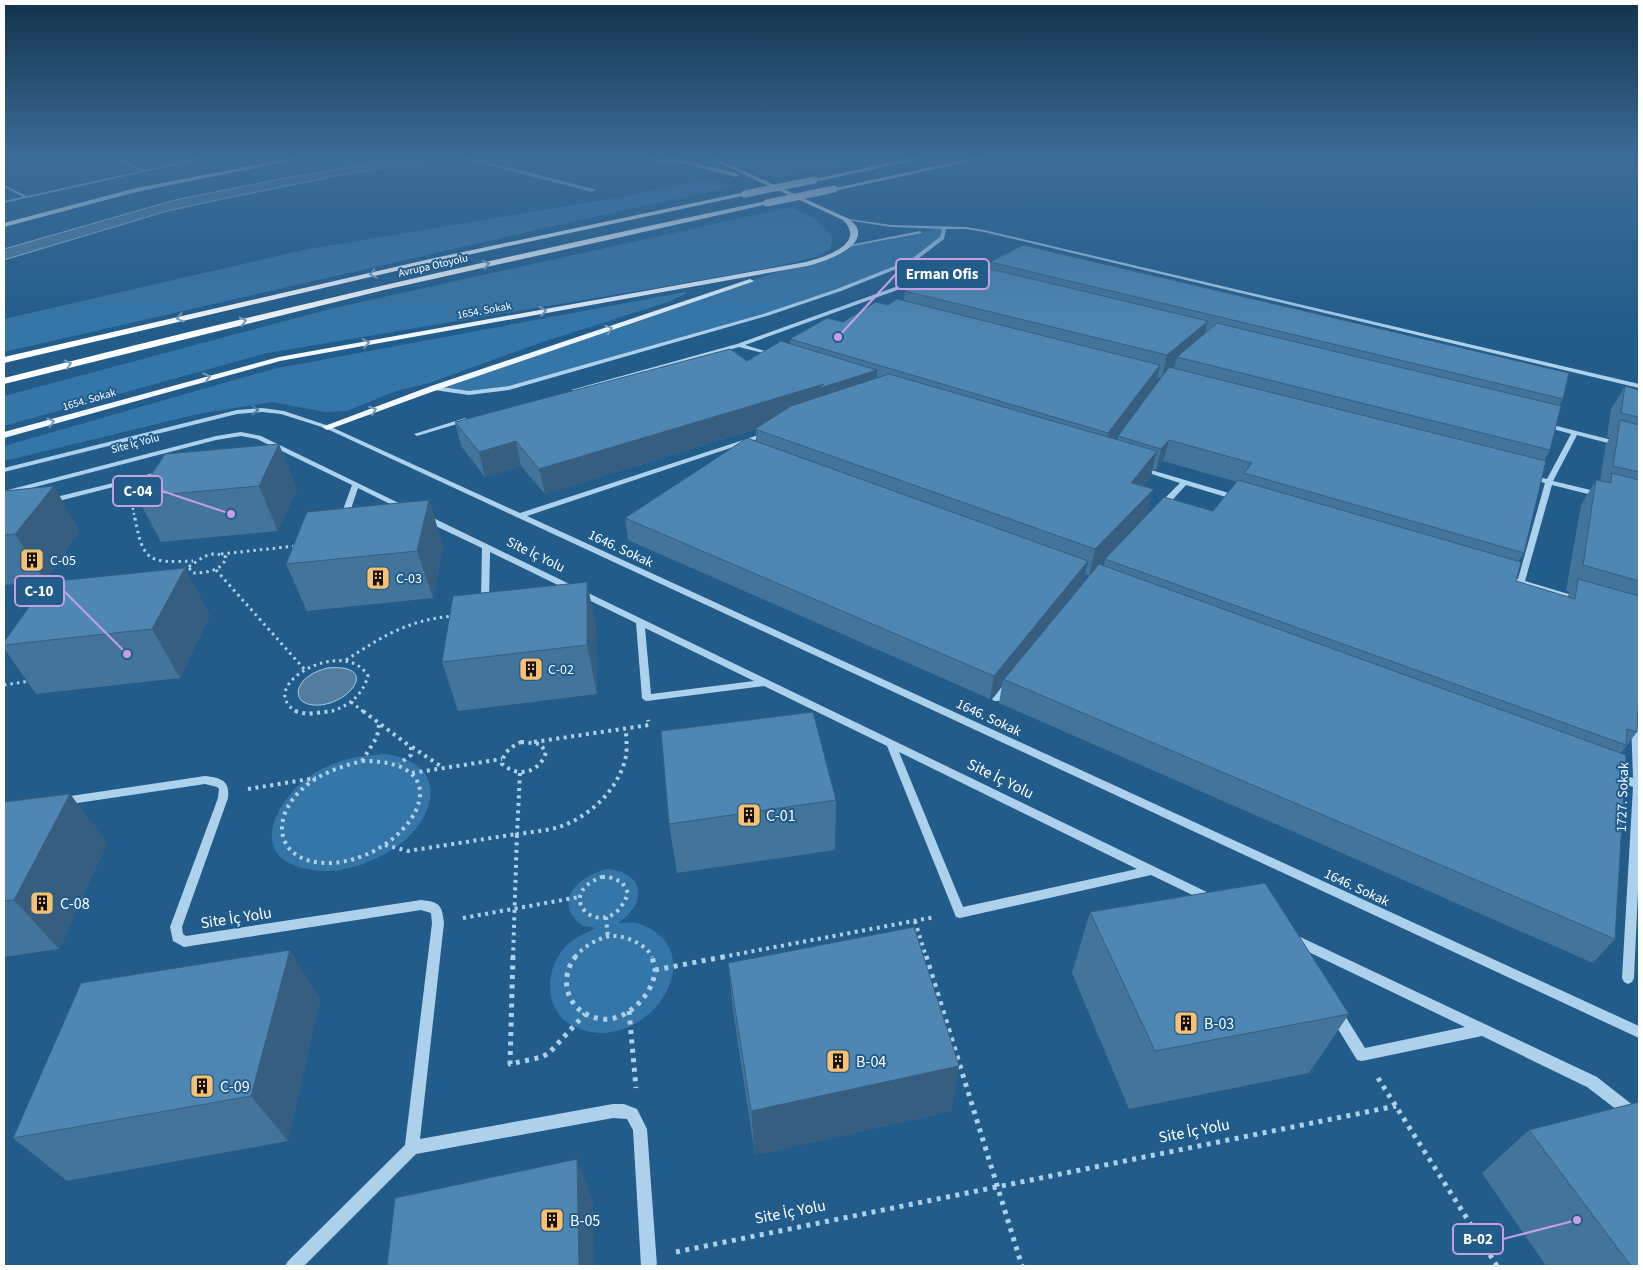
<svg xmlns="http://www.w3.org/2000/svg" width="1643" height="1270" viewBox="0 0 1643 1270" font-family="'Source Sans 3',sans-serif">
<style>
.green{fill:#3576a8}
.water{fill:#547d9d;stroke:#a1cdec}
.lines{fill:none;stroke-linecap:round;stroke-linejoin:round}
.stream{fill:#a1cdec;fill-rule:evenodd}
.path-far3{stroke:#aed1eb;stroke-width:2.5;stroke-dasharray:2 3;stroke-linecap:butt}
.path-far2{stroke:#aed1eb;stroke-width:3;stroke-dasharray:2.5 4;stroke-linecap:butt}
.path-far1{stroke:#aed1eb;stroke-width:4;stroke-dasharray:3 4.5;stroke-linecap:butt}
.path{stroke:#aed1eb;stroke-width:5;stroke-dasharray:4 5.5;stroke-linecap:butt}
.minor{fill:#aed1eb;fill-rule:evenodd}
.major{fill:#f2f8fe;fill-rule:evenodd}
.highway{fill:#fff;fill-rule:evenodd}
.highway-bridge{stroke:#fff;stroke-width:7}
.wall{fill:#43749b;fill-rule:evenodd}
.shaded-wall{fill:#375e7e}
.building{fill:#4e87b4;stroke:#375e7e}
.oneway{stroke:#7a9db9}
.oneway2{stroke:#759ab9}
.oneway3{stroke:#4b7fa8}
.labels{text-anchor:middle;stroke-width:4;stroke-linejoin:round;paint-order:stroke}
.far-street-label{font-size:11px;fill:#fff;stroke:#215c8b}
.street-label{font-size:14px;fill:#fff;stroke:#215c8b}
.poi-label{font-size:14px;fill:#fff;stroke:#215c8b;text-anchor:start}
.near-street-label{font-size:16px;fill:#fff;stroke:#215c8b}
.near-poi-label{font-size:16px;fill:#fff;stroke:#215c8b;text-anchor:start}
.leader{fill:none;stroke:#c4a0e2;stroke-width:2}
.callout-dot{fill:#c4a0e2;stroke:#215c8b;stroke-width:2}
.callout{fill:#215c8b;stroke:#c4a0e2;stroke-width:2}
.callout-label{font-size:15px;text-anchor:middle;font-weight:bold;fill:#fff}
</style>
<rect width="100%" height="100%" fill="#215c8b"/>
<path class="green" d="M725 157H883L771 179 722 158Z
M707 179 739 186 624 210 4 352V319L308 249 621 197Z
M791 207 816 219 833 237 830 250 815 257 778 266 673 285 267 353 4 426V396L334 308Z
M944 228 942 238 912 261 879 275 765 315 577 370 483 393 434 388 789 268 807 264 849 246Z
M685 292 688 293 668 302 543 342 429 383 396 391 347 411 325 412 272 402 198 414 4 461V446L273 369Z
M387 754C400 757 412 760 421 769 444 792 421 829 400 844 374 863 340 876 308 869 242 857 279 793 318 771 340 759 362 755 387 754Z
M608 869C646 873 647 904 618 923 624 923 632 922 637 923 709 946 662 1034 599 1033 587 1032 574 1028 564 1020 543 1000 547 965 567 945 576 937 585 933 596 928 592 927 588 927 584 926 579 924 575 919 572 915 558 891 589 873 608 869Z"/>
<path class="water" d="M413 157H454L347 174 232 197 167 211 4 260V249L175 200 285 178Z
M327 668C383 663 348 708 313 705 293 703 295 685 309 676 314 672 321 670 327 668Z"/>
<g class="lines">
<path class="stream" d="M467 157 594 189 595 190 592 192 457 157Z"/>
<path class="path-far3" d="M132 503 135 520"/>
<path class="path-far2" d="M135 518C143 562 149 563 193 561
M221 554 296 546
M183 570C199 562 207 548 226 557 223 571 205 573 193 573L189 568
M216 570 305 670
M346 660C383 636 408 620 453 616
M4 685 30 681
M351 702 364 712
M297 712C252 686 345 635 368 676 362 696 349 706 329 712"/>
<path class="path-far1" d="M295 711 307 714 333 711
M363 711 411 747V755L399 764
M521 742 540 744 546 752C540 773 518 778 502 764 503 752 511 747 521 742Z
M534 742 649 725 648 720
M412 747 442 767
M362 761C471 760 407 861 329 863 283 864 267 827 298 793 315 775 339 767 362 761Z
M362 761 377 737 379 725
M412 773 502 759
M520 773 517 834C531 832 546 831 559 827 589 817 617 791 625 760 628 750 626 739 626 729
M248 789 316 778
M385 845 408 851 517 834 513 957
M602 877H609L622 882 628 893C609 948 547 897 602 877Z
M606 917 608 938
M463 918 579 897
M915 921 926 957
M575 957C583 947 599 937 612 936 625 935 647 945 652 957
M722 957 935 917"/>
<path class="path" d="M513 956 510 1064 542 1057 549 1053 585 1014
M576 956C556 981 569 1015 602 1019 626 1022 653 995 655 971 655 967 653 961 652 956
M926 956 1022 1266
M655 970 728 956
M629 1011 636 1088
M1378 1078 1497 1266
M676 1252 1396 1106"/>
<path class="minor" d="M110 157H115L145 170 203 157H211L4 203V201L23 197 4 187V185L27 196 141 171Z
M843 218 891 225 966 227 984 230 1639 384V388L984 232 966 229H946L944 239 914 262 841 291 767 316 509 390 469 395 434 390 431 388 434 386 469 391 509 386 763 314 837 289 910 260 940 237 942 229 891 227 845 220Z
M920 231 922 233 847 247 845 246Z
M937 272 972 281 970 282 939 275 745 345 775 354V356L739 347 576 391 571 390 737 344Z
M262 408 284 411 329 426 520 513 765 433H769V435L527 516 1639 1026V1038L325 428 281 414 262 412 237 414 4 472V468L237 410Z
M465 418 468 420 467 421 417 436 414 434Z
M1545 423 1639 447V451L1577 435 1553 481 1603 493 1604 495 1600 497 1552 485 1525 581 1582 598 1583 600 1579 603 1502 580 1501 578 1505 576 1518 579 1545 483 1528 478 1526 477 1530 475 1547 479 1571 434 1543 426V424Z
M241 432 261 436 409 508 405 510H402L358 488 348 518 347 520H341L340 518 352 485 257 439 241 436 216 440 4 495V491L216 436Z
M1141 467 1239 496 1240 498 1236 500 1186 485 1165 508H1159V504L1180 483 1139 470 1138 469Z
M162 471 164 472V474L51 503 47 501 48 499Z
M423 516H429L1215 896 1217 899 1215 902 1211 904 1207 902 1151 875 960 918 956 917 887 746 764 686 647 701 644 700 642 698 636 623 490 552 489 601 485 604 482 603 481 601 482 548 423 520 422 518ZM645 628 754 681 651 694ZM899 752 1137 869 963 907Z
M1007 683 1010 684 1012 686 1010 688 1000 701H994L992 699 994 697 1004 684Z
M1636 718 1639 719V869L1634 978 1632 982 1628 984 1624 982 1622 978 1633 787 1611 779 1610 776 1611 773 1615 772 1633 778 1631 721 1633 719Z
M205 776C221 778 230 780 228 798L182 927 183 934 186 936 421 900C440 902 442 905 444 923L420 1139 613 1104H624L637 1109 647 1129 657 1266H641L633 1130 627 1119 613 1118 416 1154 304 1266H285L288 1261 405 1145 432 923 431 913 421 910 184 947 173 941 170 927 218 798 219 789 217 787 205 784 64 805 60 804 59 801 60 798 64 797Z
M1294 934 1597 1077 1639 1110V1125L1634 1123 1587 1087 1482 1036 1362 1061 1357 1060 1332 1019 1331 1015 1332 1011 1337 1009 1342 1011 1365 1048 1465 1027 1290 943 1288 939 1290 935Z"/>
<path class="major" d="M297 157H310L136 192 4 227V223L136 188Z
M650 157 670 162 667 164 636 157Z
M668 157 736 173 739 175 736 177 657 157Z
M706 157H713L847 218C850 220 854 223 856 226 869 247 821 263 807 266L280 361 4 438V432L279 357 806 262C825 257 867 244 843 220Z
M750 279 754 281 752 282 437 390 330 429 327 430 322 427 431 386Z"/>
<path class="highway" d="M915 157H930L814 182 811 180Z
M977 157H991L834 191 831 189Z
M745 192 748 194 747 195 430 263 4 363V357L430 259Z
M767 201 771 203 769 204 384 290 4 384V378C257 314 511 254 767 201Z"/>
<path class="highway-bridge" d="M745 194 814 180
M767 203 834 189"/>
</g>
<path class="wall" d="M990 262 1563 399 1559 406 1550 450 1544 461 1524 553 1519 561 1516 581 1567 597 1570 592 1566 591 1581 505 1596 480 1600 481 1606 444 1610 438 1607 437 1611 409 1625 386 1639 390V689L1637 732 1621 753 1615 939 1593 963 999 703 1002 685 990 699 628 540 625 518 756 442V429L545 494 521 466 485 477 461 446 455 422 747 361 790 343V339L843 322 888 305 904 300 905 291 958 280 990 269ZM1158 377 1161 378 1118 436 1117 440 1114 439 1156 384ZM1163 461 1237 482 1213 511 1147 514 1143 486 1151 476 1153 469 1156 470ZM1105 559 1104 566 1100 565ZM1085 574 1089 576 1083 584Z
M165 454 297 488 278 531 161 542 137 497Z
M4 491 80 531 45 581 4 585Z
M429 500 443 546 433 598 307 611 286 564Z
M587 582 596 629 597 694 458 711 442 662Z
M210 615 180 678 36 694 4 648V642Z
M70 794 107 843 59 949 4 957V802Z
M836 800 835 850 677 873 669 824Z
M1090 912 1349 1014 1309 1073 1129 1109 1072 973Z
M728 963 959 1066 951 1111 755 1155 733 1011Z
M320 999 288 1141 67 1181 13 1138Z
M1529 1130 1639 1266H1546L1482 1173Z"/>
<path class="shaded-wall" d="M1208 321 1202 343 1177 357 1174 367 1162 378 1167 355Z
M1160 365 1156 384 1103 454 1108 433Z
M877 370 876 393 817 410 545 494 539 469 824 384Z
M1169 440 1163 461 1156 470 1161 449Z
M516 441 521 466 485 477 479 452Z
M279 444 297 488 278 531 259 486Z
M1157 451 1151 476 1125 509 1131 483Z
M54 486 80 531 45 581 15 534Z
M1154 489 1147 515 1089 576 1095 549Z
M429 500 443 546 433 598 417 551Z
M1088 561 1083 584 1005 680 1003 679 1002 685 990 699 994 676Z
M185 568 210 615 180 678 152 629Z
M587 582 596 629 597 694 587 645Z
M70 794 107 843 59 949 14 900Z
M290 950 320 999 288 1141 251 1096Z
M959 1066 951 1111 755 1155 751 1111Z
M577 1159 593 1201 595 1266H579Z"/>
<path class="building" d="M1023 245 1569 373 1563 399 990 262Z
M982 267 1208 321 1167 355 905 291 933 274 958 280Z
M897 299 1160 365 1108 433 790 339 827 318 843 322 876 302 888 305Z
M1217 323 1561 406 1550 450 1177 357Z
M781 341 877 370 817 389 824 384 539 469 516 441 479 452 455 422 730 349 747 361Z
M1169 367 1546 461 1524 553 1244 473 1252 463 1169 440 1161 449 1118 436Z
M889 374 1157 451 1131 483 1154 489 1095 549 755 429 791 406Z
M1625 386 1639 390V417L1621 413Z
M1620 420 1639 425V472L1613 466Z
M747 438 1088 561 994 676 625 518Z
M279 444 259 486 137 497 165 454Z
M1612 473 1639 480V581L1583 565 1596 480 1611 483Z
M1238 480 1521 562 1516 581 1575 599 1578 579 1639 596V689L1637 732 1627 729 1626 745 1105 559 1164 497 1213 511Z
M54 486 15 534 4 535V491Z
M429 500 417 551 286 564 307 512Z
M1099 564 1626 755 1615 939 1003 679 1005 678Z
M185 568 152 629 4 645V642L47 582Z
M587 582V645L442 662 453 596Z
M813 712 836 800 669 824 661 731Z
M70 794 14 900 4 901V802Z
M1265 883 1349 1014 1155 1051 1090 912Z
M914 927 959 1066 751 1111 728 963Z
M290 950 251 1096 13 1138 81 983Z
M1639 1102V1266H1631L1529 1130Z
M577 1159 579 1266H387L395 1198Z"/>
<defs><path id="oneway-chevron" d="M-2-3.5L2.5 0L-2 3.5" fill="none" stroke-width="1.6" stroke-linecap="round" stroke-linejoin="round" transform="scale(1.25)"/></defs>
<g class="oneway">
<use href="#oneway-chevron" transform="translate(486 264) rotate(-13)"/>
<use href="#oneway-chevron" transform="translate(373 274) rotate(167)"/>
<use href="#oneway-chevron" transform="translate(180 318) rotate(167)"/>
<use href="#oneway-chevron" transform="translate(243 321) rotate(-13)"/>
<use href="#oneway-chevron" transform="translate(68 364) rotate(-14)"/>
</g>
<g class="oneway2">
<use href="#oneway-chevron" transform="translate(543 311) rotate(-10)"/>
<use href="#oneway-chevron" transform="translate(609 329) rotate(-19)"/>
<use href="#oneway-chevron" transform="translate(366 343) rotate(-10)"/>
<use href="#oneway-chevron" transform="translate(207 377) rotate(-16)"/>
<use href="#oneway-chevron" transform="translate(373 410) rotate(-20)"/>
<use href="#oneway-chevron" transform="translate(51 422) rotate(-16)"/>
</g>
<use class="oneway3" href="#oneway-chevron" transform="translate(255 410) rotate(-2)"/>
<linearGradient id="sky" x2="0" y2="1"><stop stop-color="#12334c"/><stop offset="0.47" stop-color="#3d6c98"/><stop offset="1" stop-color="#3d6c98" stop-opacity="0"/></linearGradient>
<rect width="1643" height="335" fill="url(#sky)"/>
<defs>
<g id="building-square" transform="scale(1.25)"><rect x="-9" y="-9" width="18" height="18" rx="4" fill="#f8c06f" stroke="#215c8b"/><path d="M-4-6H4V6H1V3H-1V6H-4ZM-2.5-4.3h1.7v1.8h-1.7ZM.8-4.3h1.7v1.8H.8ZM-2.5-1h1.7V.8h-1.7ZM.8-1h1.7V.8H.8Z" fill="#111"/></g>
</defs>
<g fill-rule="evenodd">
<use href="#building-square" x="32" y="560"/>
<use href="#building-square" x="378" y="578"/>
<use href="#building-square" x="531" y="669"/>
<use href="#building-square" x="749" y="815"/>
<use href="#building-square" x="42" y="903"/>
<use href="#building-square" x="1186" y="1023"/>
<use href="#building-square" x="838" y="1061"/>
<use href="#building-square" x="202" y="1086"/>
<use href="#building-square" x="552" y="1220"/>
</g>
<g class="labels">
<g class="far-street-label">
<text transform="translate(433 265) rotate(-13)" y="4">Avrupa Otoyolu</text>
<text transform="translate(484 310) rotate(-10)" y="4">1654. Sokak</text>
<text transform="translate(89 399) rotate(-16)" y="4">1654. Sokak</text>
<text transform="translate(135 443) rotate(-15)" y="4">Site İç Yolu</text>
</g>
<g class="street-label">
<text transform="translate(621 548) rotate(25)" y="5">1646. Sokak</text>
<text transform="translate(536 554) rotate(26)" y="5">Site İç Yolu</text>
<text transform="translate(989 717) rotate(25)" y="5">1646. Sokak</text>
<text transform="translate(1622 797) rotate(-88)" y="5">1727. Sokak</text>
<text transform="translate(1357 887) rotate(25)" y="5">1646. Sokak</text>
</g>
<g class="poi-label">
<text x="50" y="565">C-05</text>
<text x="396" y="583">C-03</text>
<text x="548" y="674">C-02</text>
</g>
<g class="near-street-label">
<text transform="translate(1001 778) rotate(26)" y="6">Site İç Yolu</text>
<text transform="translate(236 917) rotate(-9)" y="6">Site İç Yolu</text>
<text transform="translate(1194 1130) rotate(-11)" y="6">Site İç Yolu</text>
<text transform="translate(790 1211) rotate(-11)" y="6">Site İç Yolu</text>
</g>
<g class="near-poi-label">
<text x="766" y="821">C-01</text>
<text x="60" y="909">C-08</text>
<text x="1204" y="1029">B-03</text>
<text x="856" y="1067">B-04</text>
<text x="220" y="1092">C-09</text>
<text x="570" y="1226">B-05</text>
</g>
</g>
<path class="leader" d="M838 337L896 274M231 514L162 491M127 654L64 591M1577 1220L1503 1239"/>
<g class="callout-dot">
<circle cx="838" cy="337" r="5"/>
<circle cx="231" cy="514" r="5"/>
<circle cx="127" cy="654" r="5"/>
<circle cx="1577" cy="1220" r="5"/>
</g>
<g class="callout">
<rect x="896" y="259" width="93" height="30" rx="5"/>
<rect x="113" y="476" width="49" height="30" rx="5"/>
<rect x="15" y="576" width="49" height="30" rx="5"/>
<rect x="1453" y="1224" width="50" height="30" rx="5"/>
</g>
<g class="callout-label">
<text x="942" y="279">Erman Ofis</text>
<text x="138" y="496">C-04</text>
<text x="39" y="596">C-10</text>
<text x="1478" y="1244">B-02</text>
</g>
<rect width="1643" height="1270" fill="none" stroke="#ffffff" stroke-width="10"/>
</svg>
